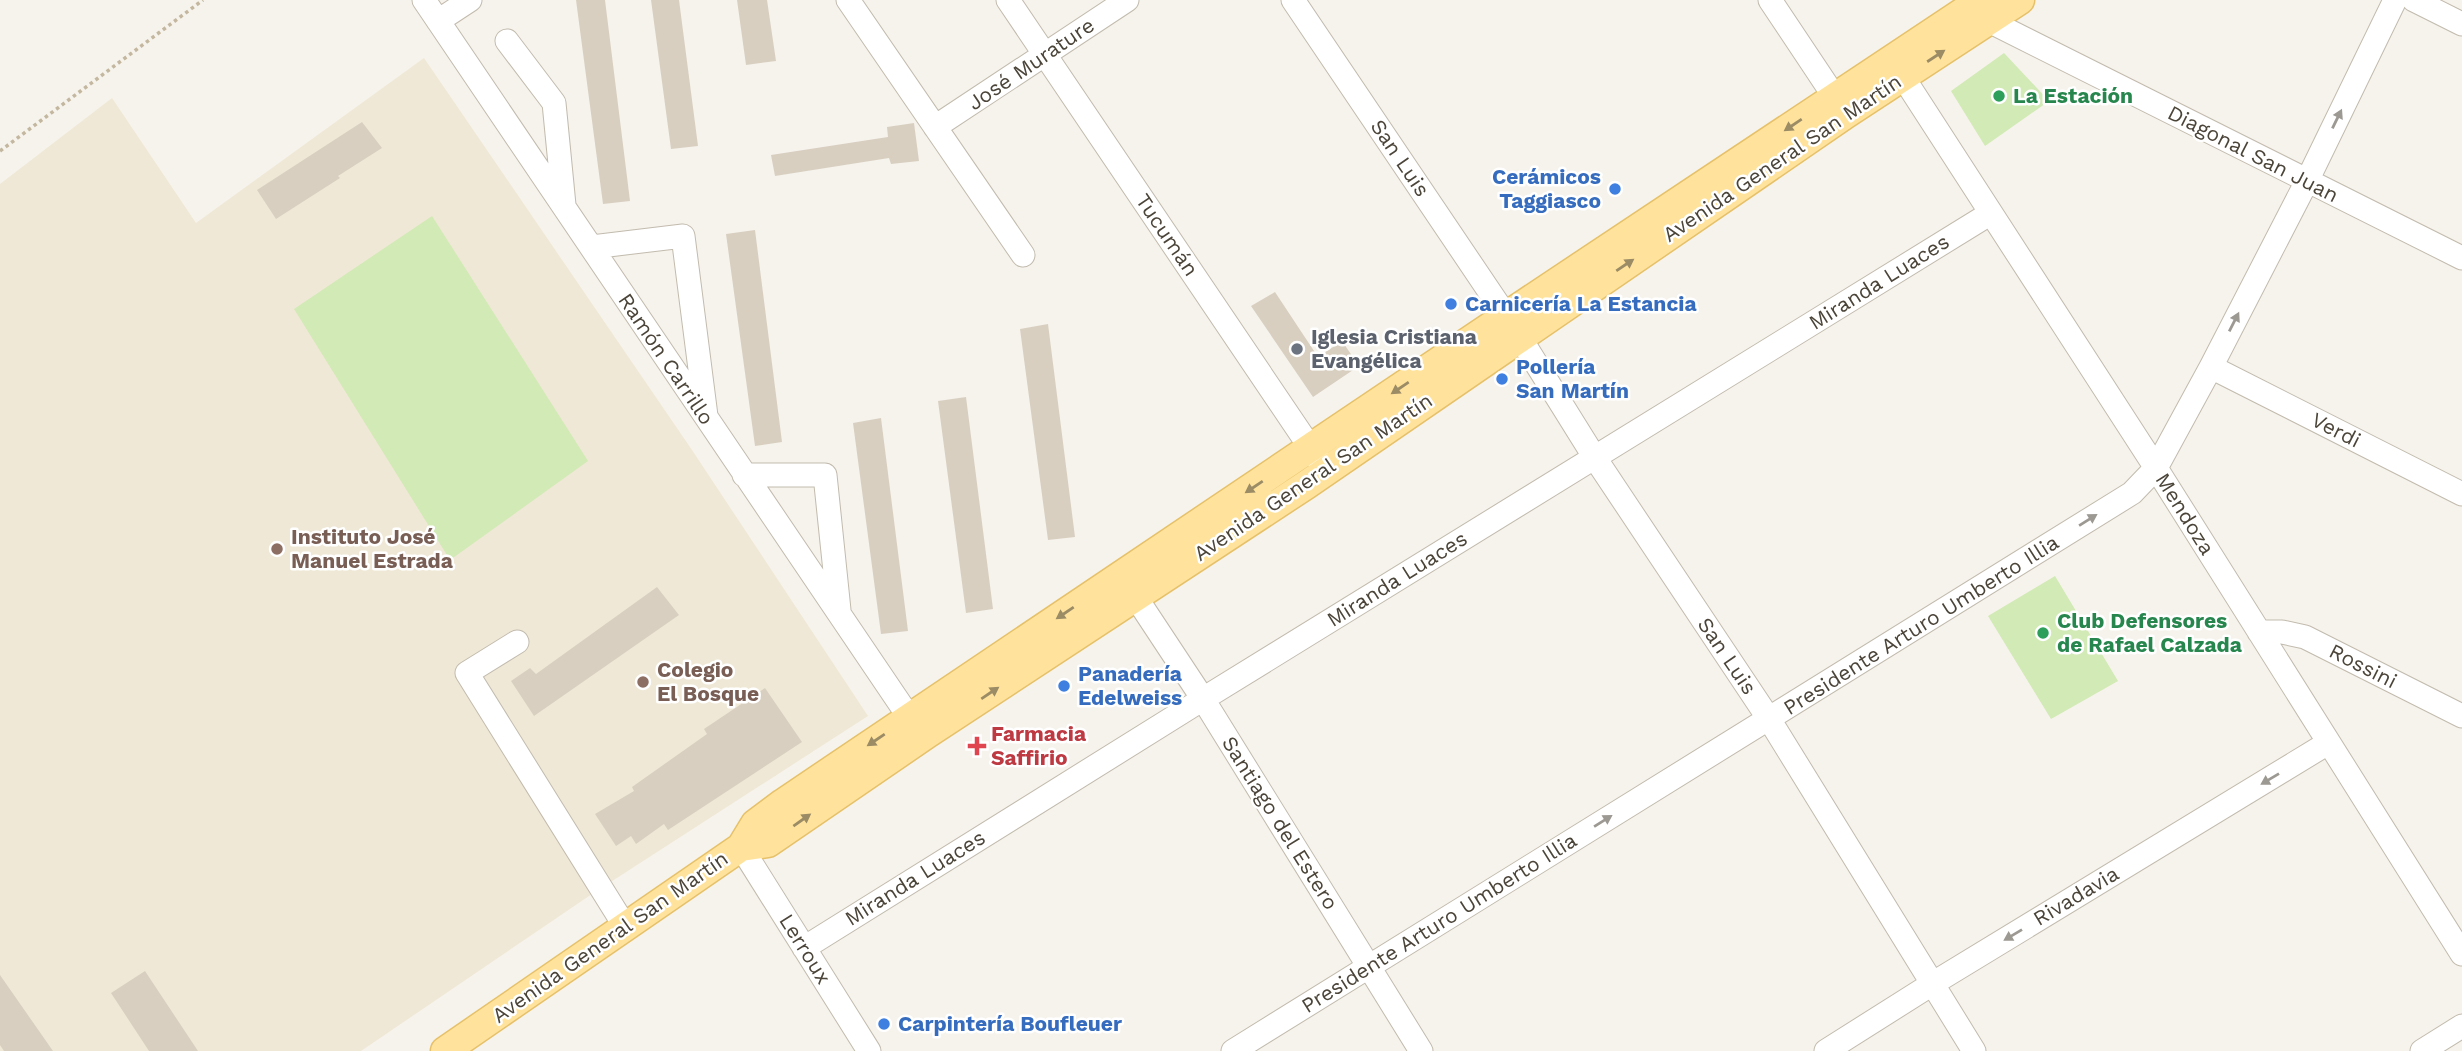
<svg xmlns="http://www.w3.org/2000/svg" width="2462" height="1051" viewBox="0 0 2462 1051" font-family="'Work Sans',sans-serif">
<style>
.education{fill:#efe8d6}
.green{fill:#d2eab5}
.building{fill:#d8cfc1}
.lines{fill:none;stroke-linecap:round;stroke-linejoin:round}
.minor-casing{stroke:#c2bbae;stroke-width:25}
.major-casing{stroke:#e6c16a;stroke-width:31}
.path{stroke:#c4b79f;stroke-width:3.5;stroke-dasharray:3.5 3.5;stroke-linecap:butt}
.minor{stroke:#fff;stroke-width:23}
.major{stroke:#ffe39c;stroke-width:28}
.oneway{fill:#9c8c66}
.oneway2{fill:#9c9892}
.leisure-dot{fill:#2e9e5b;stroke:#fff;stroke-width:2.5}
.shop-dot{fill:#3f7fe0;stroke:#fff;stroke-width:2.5}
.worship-dot{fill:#6b7280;stroke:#fff;stroke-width:2.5}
.education-dot{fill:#8d6e63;stroke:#fff;stroke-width:2.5}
.health-dot{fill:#e0444e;stroke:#fff;stroke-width:2.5}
.labels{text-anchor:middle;stroke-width:5;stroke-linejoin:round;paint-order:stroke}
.street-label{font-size:21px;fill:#4b4439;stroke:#fff}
.leisure-label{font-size:21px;font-weight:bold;fill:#27864d;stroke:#fff;text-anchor:start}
.shop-label{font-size:21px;font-weight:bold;fill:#366cbe;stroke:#fff;text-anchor:start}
.worship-label{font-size:21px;font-weight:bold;fill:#5b616d;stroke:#fff;text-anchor:start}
.education-label{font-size:21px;font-weight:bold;fill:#785e54;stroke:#fff;text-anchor:start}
.health-label{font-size:21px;font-weight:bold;fill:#be3a42;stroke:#fff;text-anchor:start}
</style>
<rect width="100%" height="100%" fill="#f6f3ec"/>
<path class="education" d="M424 58 692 450 868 716 589 896 361 1051H0V184L112 98 196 223Z"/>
<path class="green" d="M2004 53 2049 101 1985 146 1951 91Z
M432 216 588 461 450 560 294 309Z
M2055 576 2118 681 2051 719 1988 616Z"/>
<path class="building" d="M576 0H605L630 201 603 204Z
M651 0H679L698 146 671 149Z
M737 0H767L776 61 746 65Z
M362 122 382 148 338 176 340 178 276 219 257 190Z
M914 123 919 161 891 164 889 158 775 176 771 155 888 137 887 127Z
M755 230 782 442 755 446 726 234Z
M1275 292 1318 357 1342 341 1359 366 1313 397 1251 306Z
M1048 324 1075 537 1048 540 1020 329Z
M966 397 993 609 966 613 938 401Z
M881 418 908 631 881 634 853 423Z
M657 587 679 615 534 716 511 681 530 668 536 674Z
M765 688 802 742 668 830 664 824 636 844 631 836 616 846 595 814 634 791 632 787 707 734 704 729Z
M145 971 198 1051H149L111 993Z
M0 975 53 1051H4L0 1045Z"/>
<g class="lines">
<g class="minor-casing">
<path id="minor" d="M424 0 909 717
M848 0 1023 255
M1008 0 1320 462
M1293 0 1506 316
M1770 0 1844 111
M2414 0 2462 24
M1978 12 1989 21 2462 258
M438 21 470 0
M507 41 554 103 564 205
M1903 77 2156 468 2462 954
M935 127 1127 0
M592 247 683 236 706 416
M1519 336 1595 458 1769 719 1974 1051
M2211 367 2462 494
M744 475H825L839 610
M1135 596 1203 699 1421 1051
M2259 632H2282L2305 637 2462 716
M517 642 467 673 626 928
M741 847 869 1051
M804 948 1203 699 1991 213
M1233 1051 2132 493 2156 468 2211 367 2307 181 2395 0
M1826 1051 1932 984 2328 743
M2422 1051 2462 1026"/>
</g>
<g class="major-casing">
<path id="major" d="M741 847 768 843 927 734 1306 485 1846 114 2020 0
M445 1051 741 847 755 824 783 803 1506 316 1981 0"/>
</g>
<path class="path" d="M0 151 203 0"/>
<use href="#minor" class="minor"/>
<use href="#major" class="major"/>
</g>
<defs><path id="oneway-solid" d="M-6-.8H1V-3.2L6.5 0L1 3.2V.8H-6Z" transform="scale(1.75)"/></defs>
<g class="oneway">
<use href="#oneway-solid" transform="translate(1936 56) rotate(-33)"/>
<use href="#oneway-solid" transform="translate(1793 125) rotate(146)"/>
<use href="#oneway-solid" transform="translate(1625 265) rotate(-34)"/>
<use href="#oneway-solid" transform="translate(1400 388) rotate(146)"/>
<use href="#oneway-solid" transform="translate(1254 487) rotate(146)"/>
<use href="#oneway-solid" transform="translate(1065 613) rotate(146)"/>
<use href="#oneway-solid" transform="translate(990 693) rotate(-34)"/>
<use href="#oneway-solid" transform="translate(876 740) rotate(146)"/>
<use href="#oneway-solid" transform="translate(802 820) rotate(-35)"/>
</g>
<g class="oneway2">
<use href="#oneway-solid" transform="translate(2337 119) rotate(-64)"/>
<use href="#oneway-solid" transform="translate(2234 322) rotate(-63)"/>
<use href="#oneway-solid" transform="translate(2088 520) rotate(-32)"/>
<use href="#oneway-solid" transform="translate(2270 779) rotate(149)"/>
<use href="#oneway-solid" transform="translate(1603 821) rotate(-32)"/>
<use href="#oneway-solid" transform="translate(2013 935) rotate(149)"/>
</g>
<g class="leisure-dot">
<circle cx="1999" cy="96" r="7"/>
<circle cx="2043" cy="633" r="7"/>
</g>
<g class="shop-dot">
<circle cx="1615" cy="189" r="7"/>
<circle cx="1451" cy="304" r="7"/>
<circle cx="1502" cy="379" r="7"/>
<circle cx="1064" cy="686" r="7"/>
<circle cx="884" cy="1024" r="7"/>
</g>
<circle class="worship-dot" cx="1297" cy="349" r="7"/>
<g class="education-dot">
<circle cx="277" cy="549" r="7"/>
<circle cx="643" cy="682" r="7"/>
</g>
<path class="health-dot" d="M973.5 735.5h7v7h7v7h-7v7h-7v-7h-7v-7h7z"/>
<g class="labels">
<g class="street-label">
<text transform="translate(1031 64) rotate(-34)" y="7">José Murature</text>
<text transform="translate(2253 154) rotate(27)" y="7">Diagonal San Juan</text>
<text transform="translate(1400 158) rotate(56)" y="7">San Luis</text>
<text transform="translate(1782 158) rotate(-34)" y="7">Avenida General San Martín</text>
<text transform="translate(1167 235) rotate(56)" y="7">Tucumán</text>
<text transform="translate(1879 282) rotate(-32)" y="7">Miranda Luaces</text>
<text transform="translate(666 359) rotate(56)" y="7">Ramón Carrillo</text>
<text transform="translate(2336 430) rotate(27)" y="7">Verdi</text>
<text transform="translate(1313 477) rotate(-34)" y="7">Avenida General San Martín</text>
<text transform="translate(2185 514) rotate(58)" y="7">Mendoza</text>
<text transform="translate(1397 579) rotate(-32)" y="7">Miranda Luaces</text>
<text transform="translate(1921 625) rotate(-32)" y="7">Presidente Arturo Umberto Illia</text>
<text transform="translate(1727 656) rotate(56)" y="7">San Luis</text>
<text transform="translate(2363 666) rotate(27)" y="7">Rossini</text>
<text transform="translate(1280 823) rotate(58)" y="7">Santiago del Estero</text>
<text transform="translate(915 878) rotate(-32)" y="7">Miranda Luaces</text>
<text transform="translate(2076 896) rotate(-31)" y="7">Rivadavia</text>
<text transform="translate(1439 923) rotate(-32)" y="7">Presidente Arturo Umberto Illia</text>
<text transform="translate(610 937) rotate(-35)" y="7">Avenida General San Martín</text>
<text transform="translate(805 949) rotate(58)" y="7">Lerroux</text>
</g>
<g class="leisure-label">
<text x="2013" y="103">La Estación</text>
<text x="2057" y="628">Club Defensores<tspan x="2057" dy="24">de Rafael Calzada</tspan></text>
</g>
<g class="shop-label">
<text x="1601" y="184" text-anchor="end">Cerámicos<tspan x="1601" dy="24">Taggiasco</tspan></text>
<text x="1465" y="311">Carnicería La Estancia</text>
<text x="1516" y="374">Pollería<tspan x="1516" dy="24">San Martín</tspan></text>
<text x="1078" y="681">Panadería<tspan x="1078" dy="24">Edelweiss</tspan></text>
<text x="898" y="1031">Carpintería Boufleuer</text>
</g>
<g class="worship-label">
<text x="1311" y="344">Iglesia Cristiana<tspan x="1311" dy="24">Evangélica</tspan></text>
</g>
<g class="education-label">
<text x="291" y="544">Instituto José<tspan x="291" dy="24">Manuel Estrada</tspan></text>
<text x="657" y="677">Colegio<tspan x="657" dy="24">El Bosque</tspan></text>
</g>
<g class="health-label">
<text x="991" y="741">Farmacia<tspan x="991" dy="24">Saffirio</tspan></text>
</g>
</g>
</svg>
